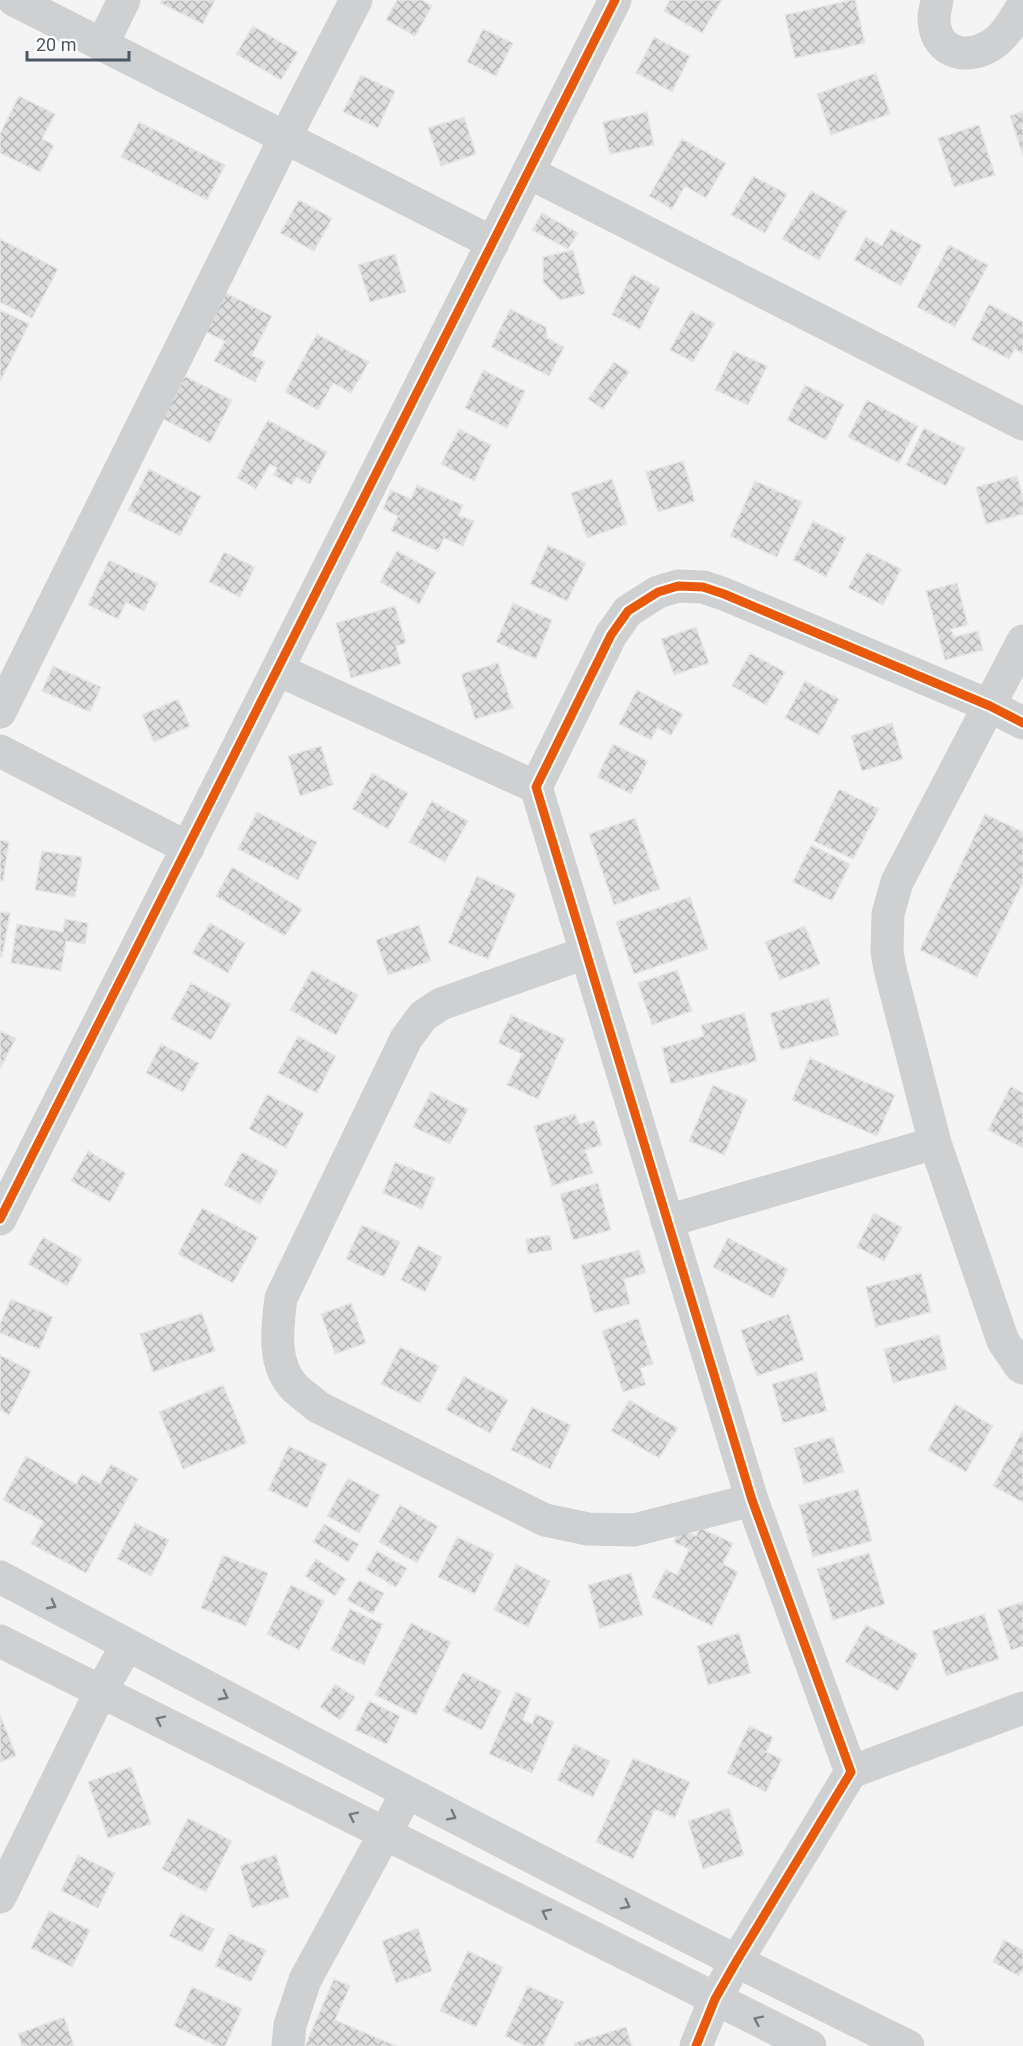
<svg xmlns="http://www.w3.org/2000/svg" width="1023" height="2046" viewBox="0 0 1023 2046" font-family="Roboto,sans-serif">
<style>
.building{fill:url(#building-cross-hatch);stroke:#e5e6e7;stroke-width:1.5}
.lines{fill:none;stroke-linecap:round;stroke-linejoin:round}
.minor{stroke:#ced0d2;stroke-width:33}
.tertiary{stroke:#ced0d2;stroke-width:33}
.cycleway-casing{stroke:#fff;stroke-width:13}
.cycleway{stroke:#e8590c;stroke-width:9}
.oneway{stroke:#727b83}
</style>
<defs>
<pattern id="building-cross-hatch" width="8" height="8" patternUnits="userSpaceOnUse" patternTransform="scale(1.5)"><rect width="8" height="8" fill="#ddddde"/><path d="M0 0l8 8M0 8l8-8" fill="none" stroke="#b5b6b7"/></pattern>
</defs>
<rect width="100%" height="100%" fill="#f4f4f4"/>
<path class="building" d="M162 0H215L203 24 160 3Z
M397 0H422L432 6 415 36 386 20Z
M670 0H722L702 33 664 11Z
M851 0H855L865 43 795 58 785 15Z
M253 26 298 52 281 80 236 54Z
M483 29 513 43 496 76 467 62Z
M654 37 690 56 672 92 636 73Z
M876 73 890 114 831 135 817 94Z
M361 75 395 91 378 128 343 112Z
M19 96 55 114 42 139 54 145 40 172 0 153V134Z
M1023 111V156L1010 116Z
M647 112 654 145 610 154 603 122Z
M464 117 476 154 441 166 428 128Z
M139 122 225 165 207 200 121 157Z
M979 125 995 175 954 187 938 138Z
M682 139 726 163 706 198 685 186 672 209 649 196Z
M753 176 787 194 765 233 731 215Z
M811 191 847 211 819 260 782 239Z
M299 200 332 218 314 251 280 233Z
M542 213 578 233 568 249 532 230Z
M891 229 922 245 901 286 854 260 866 237 882 246Z
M0 239 58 269 32 318 0 302Z
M949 245 988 265 955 327 917 307Z
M573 250 585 294 560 300 543 282V257Z
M395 254 406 292 370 302 358 265Z
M632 274 660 288 640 329 612 315Z
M226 293 272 316 252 355 265 362 255 382 214 361 225 341 206 332Z
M989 304 1023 322V354L1015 349 1009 359 971 340Z
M510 309 546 327 547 338 564 347 549 376 491 347Z
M0 310 29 324 0 382Z
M691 311 715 323 693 362 670 350Z
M317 334 369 362 351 393 333 383 318 410 285 392Z
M734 351 767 366 748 405 715 390Z
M614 362 629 372 603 409 588 399Z
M483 370 525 391 507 428 465 408Z
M185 376 232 400 210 443 163 419Z
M805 385 844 404 826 440 787 420Z
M867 400 918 426 899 463 848 437Z
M268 420 327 452 310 484 296 477 292 485 273 475 277 468 270 464 256 489 237 478Z
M924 428 965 448 946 486 906 465Z
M459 429 491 445 474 481 441 464Z
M683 461 695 501 658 512 646 472Z
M149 469 201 496 180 536 128 510Z
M1017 476 1023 498V514L986 524 976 487Z
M612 479 627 524 587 538 571 493Z
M755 481 802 502 777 557 730 536Z
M417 485 463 505 458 515 474 521 463 546 444 538 438 551 391 531 398 516 383 509 391 490 411 499Z
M813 521 846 538 826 577 793 560Z
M548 545 586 563 567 601 530 584Z
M397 551 436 572 419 604 380 582Z
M224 552 255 567 240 597 209 582Z
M867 552 901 569 883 605 848 588Z
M109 560 158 583 144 611 126 602 118 619 88 605Z
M957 583 968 625 951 629 954 637 978 631 983 650 945 660 926 591Z
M513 603 552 620 536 659 496 642Z
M395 606 406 643 396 646 401 664 351 678 336 623Z
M696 627 709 663 674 675 661 639Z
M750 653 785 672 766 705 732 686Z
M498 663 513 708 475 719 461 674Z
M53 666 101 687 90 712 42 691Z
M805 681 839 699 819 735 785 718Z
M637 690 683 714 671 735 657 728 651 740 619 724Z
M178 699 190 726 154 742 142 715Z
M892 723 903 759 862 771 851 736Z
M613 744 648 761 631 794 597 777Z
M321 746 333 785 300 796 288 756Z
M372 773 408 793 388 829 352 809Z
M839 789 879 809 853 859 814 841Z
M432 801 468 821 445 862 409 842Z
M257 812 317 842 298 880 238 849Z
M985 814 1023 832V882L977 977 920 950Z
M635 818 660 889 614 905 589 834Z
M0 840 9 842 3 881H0Z
M811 845 850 864 832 901 793 882Z
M42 851 82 857 75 897 35 890Z
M232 867 302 909 285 936 216 896Z
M477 876 516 894 488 959 448 943Z
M690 897 708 949 634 974 616 922Z
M0 912 10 913 2 957H0Z
M65 919 88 923 85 944 66 941 61 971 11 963 17 924 63 932Z
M210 923 245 943 228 973 192 953Z
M419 925 431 961 388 975 376 940Z
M805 926 820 964 780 980 765 942Z
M312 970 358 995 336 1035 290 1010Z
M677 970 692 1011 652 1025 638 983Z
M191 983 231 1004 211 1040 171 1019Z
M829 998 839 1035 781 1050 770 1013Z
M744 1013 757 1061 671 1084 662 1048 704 1036 701 1025Z
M511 1015 565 1039 538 1099 507 1085 522 1054 498 1043Z
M0 1031 16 1038 0 1069Z
M298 1036 336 1056 317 1093 278 1073Z
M161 1044 199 1063 183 1092 146 1073Z
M810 1058 895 1095 877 1136 792 1100Z
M713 1085 747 1100 724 1155 689 1141Z
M1011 1086 1023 1093V1148L988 1130Z
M431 1092 468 1109 450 1144 413 1127Z
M267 1094 304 1113 286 1148 249 1129Z
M575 1114 579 1124 594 1120 602 1145 585 1150 593 1173 552 1186 534 1126Z
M88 1151 126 1173 110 1202 71 1181Z
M242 1152 278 1171 260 1204 224 1185Z
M395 1162 435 1178 422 1209 383 1193Z
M598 1183 611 1230 573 1240 560 1194Z
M202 1208 258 1237 233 1283 178 1254Z
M874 1213 902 1227 884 1261 857 1247Z
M362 1225 400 1242 384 1277 346 1259Z
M550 1235 552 1250 528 1254 526 1239Z
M43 1237 82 1259 67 1286 28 1264Z
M728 1238 788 1269 773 1298 713 1267Z
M418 1245 442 1257 425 1292 401 1280Z
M639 1250 646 1273 624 1279 630 1304 594 1313 581 1265Z
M921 1273 931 1312 876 1327 866 1287Z
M11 1299 53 1317 39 1349 0 1333V1324Z
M351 1303 366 1343 335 1354 321 1314Z
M202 1313 215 1351 153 1372 140 1334Z
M789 1314 804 1360 757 1376 741 1330Z
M638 1318 653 1364 640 1368 646 1385 623 1392 602 1331Z
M939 1335 947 1369 893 1383 884 1349Z
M400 1347 439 1366 420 1403 381 1384Z
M0 1355 31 1371 9 1415 0 1410Z
M816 1372 827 1411 783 1423 772 1384Z
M464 1376 508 1400 490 1433 446 1410Z
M223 1385 247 1443 183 1469 159 1412Z
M629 1400 678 1428 659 1458 611 1431Z
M955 1404 993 1426 966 1472 928 1450Z
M532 1407 571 1425 550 1469 511 1450Z
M1023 1430V1502L993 1486Z
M833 1437 844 1472 804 1484 794 1448Z
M289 1446 327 1464 307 1508 268 1490Z
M26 1456 76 1484 82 1474 100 1484 111 1464 138 1479 86 1573 31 1544 43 1521 3 1500Z
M348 1478 380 1495 359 1533 327 1516Z
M858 1489 872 1541 813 1557 799 1505Z
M400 1505 438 1526 417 1563 379 1542Z
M135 1523 169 1540 151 1576 117 1559Z
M324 1524 359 1544 348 1562 313 1542Z
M680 1528 696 1536 700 1528 733 1543 723 1564 738 1572 712 1626 652 1597 666 1569 677 1575 689 1549 674 1542Z
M457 1537 494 1554 475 1594 438 1577Z
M377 1551 407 1568 396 1587 366 1570Z
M869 1553 885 1604 833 1620 817 1569Z
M223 1555 268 1573 246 1626 201 1608Z
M316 1559 346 1579 335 1596 305 1576Z
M516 1564 550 1581 528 1627 494 1610Z
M631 1573 643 1615 600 1628 588 1585Z
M359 1580 384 1593 373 1614 347 1600Z
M291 1585 324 1601 299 1650 267 1634Z
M1023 1602V1646L1011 1650 998 1610Z
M350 1609 383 1624 364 1665 331 1650Z
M984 1614 999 1659 946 1676 932 1631Z
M411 1623 451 1642 416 1715 375 1695Z
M866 1625 918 1654 898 1691 845 1662Z
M739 1633 751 1673 708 1685 697 1646Z
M463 1672 501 1691 482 1730 443 1711Z
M335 1684 355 1697 340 1720 320 1707Z
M516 1692 531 1699 523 1720 532 1724 536 1714 554 1722 532 1773 489 1754Z
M369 1701 400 1716 387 1744 355 1730Z
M0 1714 16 1756 0 1762Z
M749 1726 773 1737 766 1752 782 1759 766 1792 727 1773Z
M574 1744 610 1761 593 1797 557 1780Z
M633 1758 690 1782 675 1818 655 1809 633 1859 596 1842Z
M131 1767 151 1824 108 1838 88 1782Z
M729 1808 744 1855 703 1869 688 1821Z
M188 1818 232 1841 206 1892 162 1869Z
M78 1855 115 1873 98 1908 61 1891Z
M276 1855 289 1897 252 1908 240 1866Z
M49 1911 90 1930 72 1967 31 1948Z
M181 1913 214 1929 202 1952 169 1936Z
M418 1928 432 1971 396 1983 382 1941Z
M229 1933 266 1950 251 1982 215 1966Z
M1004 1940 1023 1950V1969L1019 1976 993 1962Z
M468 1951 503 1967 476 2027 440 2011Z
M334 1979 350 1986 335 2020 396 2046H305Z
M528 1986 564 2002 543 2046H526L505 2036Z
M192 1987 242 2009 225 2046H217L174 2026Z
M64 2017 74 2046H22L18 2034Z
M626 2027 632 2046H575L574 2043Z"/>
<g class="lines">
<path class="minor" d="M14 0 493 243
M937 0C936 6 934 13 934 19 935 57 973 62 998 40 1009 31 1015 17 1023 6
M102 45 124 0
M528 172 1023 424
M1023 641 897 882 888 914 887 952 890 969 935 1143 1003 1341 1020 1366 1023 1368
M278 670 536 787
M0 712 285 138 356 0
M0 751 188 848
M585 953 441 1004 423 1016 406 1039 281 1298C277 1328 272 1366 296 1389 303 1395 311 1401 318 1407L545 1520 588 1529 634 1530 752 1500
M0 1219 615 0
M667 1221 935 1143
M851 1772 1023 1708
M0 1897 101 1691 127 1645
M288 2046 290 2025 305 1980 407 1793
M696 2046 715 1999 736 1962 851 1772 752 1500 536 787 611 635 628 611 658 592 678 586 703 587 724 594 990 706 1023 723"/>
<path class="tertiary" d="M0 1577C301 1737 602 1897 908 2046
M0 1641 810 2046"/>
<g class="cycleway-casing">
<path id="cycleway" d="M0 1219 615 0
M696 2046 715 1999 736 1962 851 1772 752 1500 536 787 611 635 628 611 658 592 678 586 703 587 724 594 990 706 1023 723"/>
</g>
<use href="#cycleway" class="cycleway"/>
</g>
<defs><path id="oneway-chevron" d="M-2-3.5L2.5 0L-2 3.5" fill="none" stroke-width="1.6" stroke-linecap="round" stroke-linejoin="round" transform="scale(1.5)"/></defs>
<g class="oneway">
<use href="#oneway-chevron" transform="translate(52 1605) rotate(28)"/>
<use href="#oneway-chevron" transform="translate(224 1696) rotate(28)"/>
<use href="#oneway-chevron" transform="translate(160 1720) rotate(-154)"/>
<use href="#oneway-chevron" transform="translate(353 1816) rotate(-154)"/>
<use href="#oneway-chevron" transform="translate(452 1816) rotate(27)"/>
<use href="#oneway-chevron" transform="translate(626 1905) rotate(27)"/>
<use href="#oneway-chevron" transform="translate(546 1913) rotate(-153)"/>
<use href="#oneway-chevron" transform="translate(758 2020) rotate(-154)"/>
</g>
<path d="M27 51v9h102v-9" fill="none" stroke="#4a5661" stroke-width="3"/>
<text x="36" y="51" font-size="18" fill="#4a5661" stroke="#ffffff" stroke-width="4.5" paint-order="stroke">20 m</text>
</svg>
